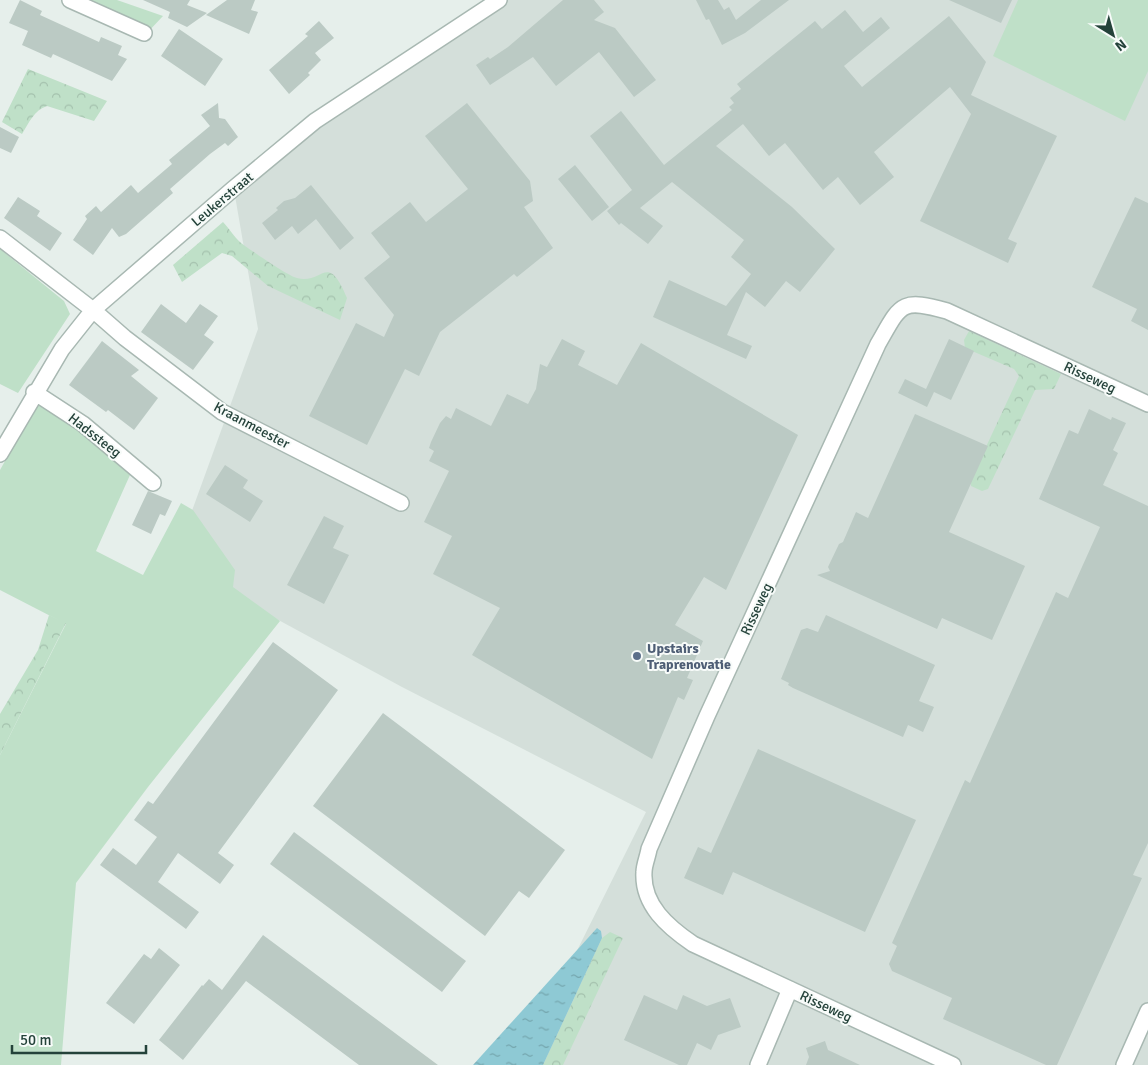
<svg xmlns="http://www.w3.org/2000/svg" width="1148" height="1065" viewBox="0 0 1148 1065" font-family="Signika,sans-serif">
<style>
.built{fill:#d4dfda}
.grass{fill:#bfe0c8}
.forest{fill:url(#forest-crowns)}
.water{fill:url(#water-ripples)}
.building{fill:#bbcac4}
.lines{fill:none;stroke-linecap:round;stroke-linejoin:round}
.minor-casing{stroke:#a8b8b2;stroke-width:18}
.minor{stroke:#fff;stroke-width:15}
.service-dot{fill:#5c6f8a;stroke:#f7fbf9;stroke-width:2}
.labels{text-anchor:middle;stroke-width:4;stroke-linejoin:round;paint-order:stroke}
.street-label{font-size:14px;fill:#24423a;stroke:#f7fbf9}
.service-label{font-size:14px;font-weight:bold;fill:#4e5e75;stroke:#f7fbf9;text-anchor:start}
</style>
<defs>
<pattern id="forest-crowns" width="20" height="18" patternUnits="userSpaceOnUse" patternTransform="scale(1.25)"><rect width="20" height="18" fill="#bfe0c8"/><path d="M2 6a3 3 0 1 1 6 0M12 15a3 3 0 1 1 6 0" fill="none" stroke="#a4c1ad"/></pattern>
<pattern id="water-ripples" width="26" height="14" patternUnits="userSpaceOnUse" patternTransform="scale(1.25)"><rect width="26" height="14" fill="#8ec9d4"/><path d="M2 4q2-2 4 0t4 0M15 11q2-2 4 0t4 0" fill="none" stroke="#74a5ad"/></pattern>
</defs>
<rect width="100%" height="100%" fill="#e6efeb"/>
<path class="built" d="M496 0H1148V1065H520L646 812 402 687 173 563 258 329 234 190Z"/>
<path class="grass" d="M78 0H117L163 16 147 33Z
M1018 0H1148V71L1125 121 993 56Z
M0 249 64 301 70 314 18 393 0 384Z
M38 402 70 423 130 475 96 551 143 575 181 503 193 510 235 570 233 587 280 621 148 787 76 883 61 1065H0V755L66 624 0 590V470Z"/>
<path class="forest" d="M28 69 107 101 94 121 47 106C34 110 29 123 22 134L2 122Z
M223 222C229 228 234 237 241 243 249 249 288 276 297 278 323 285 327 250 347 298L340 320 268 286 232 256 222 253 182 282 173 265Z
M969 331 1061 374 1054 389 1035 390 988 489 982 491 971 486V479L1019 376 1014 369 965 348 964 340Z
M49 615 66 623 0 755V714L38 650Z
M610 932 623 938 563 1065H543L602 938Z"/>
<path class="water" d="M597 928 601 931 602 938 543 1065H473Z"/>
<path class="building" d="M20 0 42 11 40 15 99 42 101 37 122 46 118 55 127 59 112 81 53 54 51 58 22 45 28 31 9 23Z
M143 0H190L187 5 207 13 187 27 168 18 170 12Z
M227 0H255L251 10 258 12 249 34 206 15Z
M563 0H594L604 12 594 20 615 28 656 80 634 97 599 52 556 86 533 57 490 85 476 65 488 57 490 59 508 47Z
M696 0H718L724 10 729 7 736 20 761 0H789L745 33 722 45 709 19 706 20Z
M949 0H1012L1001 23Z
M845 10 863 32 881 17 890 28 844 66 862 87 949 16 986 62 971 95 1057 136 1008 239 1017 243 1008 263 920 221 971 114 950 87 874 152 894 177 860 205 838 177 823 190 785 143 769 156 743 124 716 146 792 207 835 249 800 292 786 281 765 307 746 292 727 335 752 346 746 359 653 317 669 280 726 306 751 274 731 257 744 240 672 182 640 208 663 226 648 244 621 223 619 225 607 211 632 190 590 136 621 111 664 165 732 110 729 107 734 103 730 98 741 89 737 84 815 21 822 29Z
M319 21 334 38 315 53 321 60 308 73 310 75 289 94 269 70 308 36 305 34Z
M179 29 223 59 205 86 161 56Z
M218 103 219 118 225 119 238 137 228 146 225 143 210 154 170 189 173 193 126 234 119 237 112 228 93 255 73 240 87 219 85 216 96 206 101 212 131 185 138 193 172 164 169 160 210 126 201 115Z
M467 103 530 181 533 201 524 207 553 248 517 277 514 274 440 332 419 376 405 369 367 445 309 416 356 323 384 337 394 315 364 278 390 257 371 233 410 202 426 222 468 189 425 136Z
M0 127 19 137 11 153 0 148Z
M575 165 609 207 592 221 558 179Z
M311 185 354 238 340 250 316 219 298 234 292 226 275 240 262 223 278 210 276 208 284 201 295 198Z
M18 197 40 211 37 216 62 233 50 251 4 218Z
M1135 197 1148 203V330L1131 321 1137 309 1092 287Z
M161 304 186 323 200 304 218 316 204 335 214 342 193 370 141 332Z
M562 339 585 351 578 365 617 385 641 343 798 435 726 590 704 577 675 625 703 641 687 678 693 680 684 700 678 697 652 759 472 655 500 608 433 574 452 536 424 522 449 471 429 461 434 451 429 448 431 442 440 423 446 416 451 419 456 408 491 426 507 394 528 404 536 389 540 364 547 367Z
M949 339 974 351 951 400 934 392 927 407 898 393 905 379 926 389Z
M102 341 139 370 131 376 158 398 134 430 108 410 106 412 69 385Z
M1089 409 1111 420 1112 417 1126 423 1113 450 1118 453 1103 485 1148 506V843L1133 875 1142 878 1057 1065H1046L943 1019 952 998 892 971 889 964 897 946 892 943 965 780 970 783 1056 592 1068 598 1100 527 1039 499 1069 430 1078 434Z
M915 414 988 446 949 532 1025 566 992 640 942 618 937 629 817 575 830 571 828 567 839 544 843 542 856 512 868 518Z
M225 465 248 480 243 488 263 501 250 522 206 494Z
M148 491 172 501 165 516 160 514 151 534 132 525Z
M324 516 344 526 333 548 349 555 324 604 287 585Z
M826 615 935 665 919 701 934 707 923 732 908 725 903 737 793 688 788 685 789 683 781 679 801 630 807 628 818 632Z
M273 642 338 690 218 853 234 865 220 884 178 853 158 882 199 912 186 929 100 865 113 848 136 865 157 837 134 820 148 801 153 804Z
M383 713 565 850 529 898 519 891 485 936 313 806Z
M758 749 916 820 865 932 733 872 723 895 684 878 698 847 711 853Z
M294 832 466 961 442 992 270 864Z
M263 935 438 1065H359L246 981 183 1060 159 1040 202 985 203 986 209 979 222 990Z
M159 948 180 965 134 1024 106 1003 144 954 151 959Z
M644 995 677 1010 683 995 707 1006 730 998 741 1027 718 1035 711 1050 697 1043 687 1065H679L624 1040Z
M825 1041 828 1050 860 1065H806L809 1057 806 1048Z"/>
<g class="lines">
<g class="minor-casing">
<path id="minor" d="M70 0 144 33
M0 238 93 310 125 338 222 412 401 503
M34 392 83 424 153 483
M0 454 62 349 93 310 233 189 315 121 499 0
M758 1065 790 989
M953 1065 693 944C668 927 642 905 644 872 644 865 648 856 649 849L707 716 878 344C901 304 900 298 947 311L1148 404
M1124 1065 1148 1011"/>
</g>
<use href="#minor" class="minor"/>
</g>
<circle class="service-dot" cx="637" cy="656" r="5"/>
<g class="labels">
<g class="street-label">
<text transform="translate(222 199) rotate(-40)" y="5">Leukerstraat</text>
<text transform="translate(1090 377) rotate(25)" y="5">Risseweg</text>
<text transform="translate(252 425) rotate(28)" y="5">Kraanmeester</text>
<text transform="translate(95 435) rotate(38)" y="5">Hadssteeg</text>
<text transform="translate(756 609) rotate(-65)" y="5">Risseweg</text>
<text transform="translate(826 1006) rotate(25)" y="5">Risseweg</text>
</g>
<g class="service-label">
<text x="647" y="653">Upstairs<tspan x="647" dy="16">Traprenovatie</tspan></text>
</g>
</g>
<g transform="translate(1113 35) rotate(143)" stroke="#f7fbf9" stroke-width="4" paint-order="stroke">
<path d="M0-4L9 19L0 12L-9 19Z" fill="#24423a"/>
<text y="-8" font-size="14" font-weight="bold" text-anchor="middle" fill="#24423a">N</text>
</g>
<path d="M12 1045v8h134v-8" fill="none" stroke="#24423a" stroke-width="2.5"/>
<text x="20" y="1045" font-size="15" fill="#24423a" stroke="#f7fbf9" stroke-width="4" paint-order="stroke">50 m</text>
</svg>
